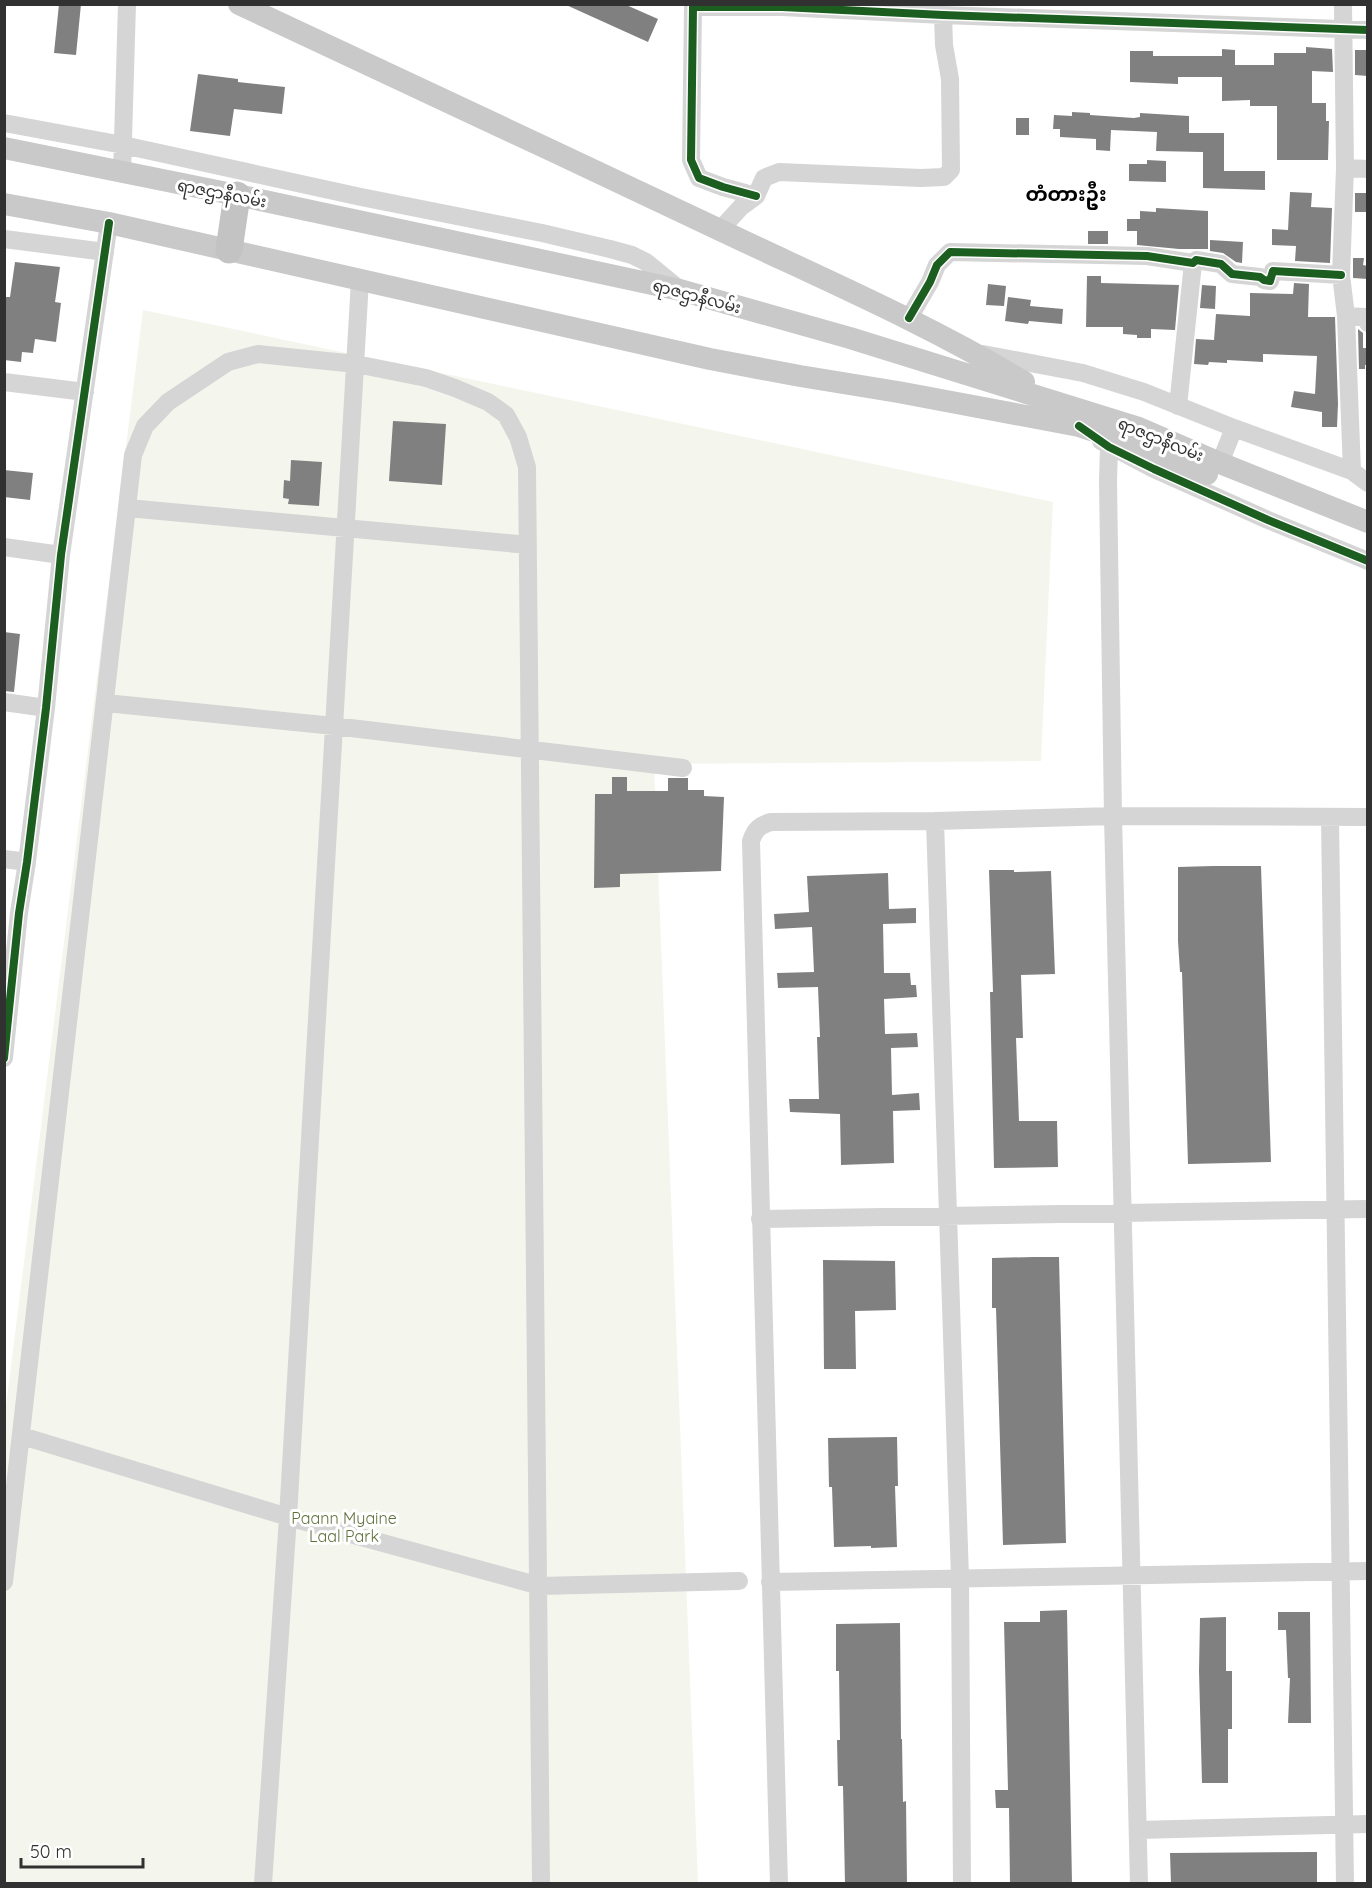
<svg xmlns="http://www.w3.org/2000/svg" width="1372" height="1888" viewBox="0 0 1372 1888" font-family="Quicksand,'Noto Sans Myanmar',sans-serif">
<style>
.green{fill:#f4f6ed}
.building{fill:#808080}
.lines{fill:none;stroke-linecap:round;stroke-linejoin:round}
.minor{stroke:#d5d5d5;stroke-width:18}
.major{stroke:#c9c9c9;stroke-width:22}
.highway{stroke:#c3c3c3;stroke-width:27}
.cycleway-casing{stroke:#fff;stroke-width:11}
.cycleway{stroke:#1b5e20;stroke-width:8}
.labels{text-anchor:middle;stroke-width:6;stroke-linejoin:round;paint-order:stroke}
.street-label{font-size:16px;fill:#313131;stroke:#fff}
.park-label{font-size:16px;fill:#5f703b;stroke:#fff}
.quarter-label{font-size:20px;font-weight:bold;fill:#000;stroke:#fff}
</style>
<rect width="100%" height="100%" fill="#fff"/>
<path class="green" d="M143 310 1053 502 1041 761 654 764 698 1883 5 1884V1414Z"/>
<path class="building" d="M59 4H81L76 55 54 53Z
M564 4H624L658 19 648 42Z
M1306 47 1332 49 1333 72 1312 71V103H1326V121H1329L1328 160H1277V106H1250V100L1222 101V77H1178V84L1130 82V51H1153V56H1222V49L1235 50V65H1274V53H1306Z
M1355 50H1368V76L1355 75Z
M198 74 238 79V82L285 87 282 114 234 109 230 136 190 131Z
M1072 112 1090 113V115L1134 118 1140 117V113L1189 116V133H1224V171H1265V190L1203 188V152L1156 151 1157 132 1111 130 1110 151 1096 150V139L1060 137V129H1053L1054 115 1072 116Z
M1016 118H1029V135H1016Z
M1147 160 1166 161V182L1129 181V164H1147Z
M1290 192 1312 193 1311 207 1332 208 1330 263 1295 261 1296 246 1272 245V229L1288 230Z
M1355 193H1368V212H1355Z
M1156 208 1208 211V249H1179L1137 245V231H1127V219H1140V211L1156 212Z
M1088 231H1108V244H1088Z
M1210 240 1243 242 1242 263 1236 262 1223 253 1210 251Z
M1353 258H1364L1363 265 1368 266V279L1353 278Z
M15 262 60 267 55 302 61 303 56 342 35 339 33 353 22 352 21 362 4 360V297H10Z
M1087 276H1101V283L1179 285 1175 330 1151 329V338H1137V335L1123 334V327H1086Z
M1294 283 1309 284 1308 317H1335L1338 404 1337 427H1322V412L1291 407 1294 391 1315 394 1317 356 1263 354V362L1227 360V363L1209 362 1208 365 1194 364 1196 339 1214 340 1216 314 1250 316V293L1293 294Z
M988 284 1006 286 1004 306 986 305Z
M1202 285 1216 286 1215 309 1200 308Z
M1008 297 1031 300 1030 306 1063 309 1062 324 1029 321 1028 324 1005 321Z
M1358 329 1363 333V348H1368V365H1365V369H1359Z
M393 421 446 424 442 485 389 481Z
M291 460 322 462 319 506 288 504 289 499 283 498 284 480 290 481Z
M4 470 33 473 30 500 4 497Z
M4 632 20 634 14 692 4 691Z
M612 777H627V791H668V778H688V790H704V796L724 797 721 871 620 874V887L594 888 595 794H612Z
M1213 866H1261L1271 1162 1188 1164 1182 972H1180L1178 941V867Z
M989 870H1014V872L1051 871 1055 974 1021 975 1023 1038H1016L1019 1121H1057L1058 1167 994 1168 990 992H993Z
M888 873 889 909 916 908V923L883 924 884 973H910L911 985H916L917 997 884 999 885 1034 917 1033 918 1047 891 1048 892 1095 919 1093 920 1110 893 1111 894 1163 841 1165 840 1114 790 1112 789 1099H819L817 1037H820L818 987 778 988 777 973 814 972 812 927 775 929 774 914 809 912 807 876Z
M1033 1257H1059L1066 1543 1003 1545 996 1308H992V1258Z
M823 1260 895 1261 896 1310 855 1311 856 1369H824Z
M897 1437 898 1486H895L897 1547 871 1548V1546L834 1547 832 1487H829L828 1438Z
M1067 1610 1072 1884H1010L1009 1808H996L995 1790H1008L1004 1622H1040V1611Z
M1278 1612H1310L1311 1723H1288L1290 1678H1288L1286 1630H1278Z
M1226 1617V1671H1232V1729H1228V1783H1202L1199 1671 1200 1618Z
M900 1623 901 1739H902L903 1802 906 1801 907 1884H845L843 1786H838L837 1740H840L839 1671H836V1624Z
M1317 1852V1884H1171L1170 1853Z"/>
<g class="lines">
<path class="minor" d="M1343 4 1345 168 1341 275 1346 316 1352 471
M4 123 123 145 361 197 542 233 610 249 632 255 646 262 679 289
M1345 168 1368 169
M122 173 127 4
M756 196 723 187 699 178 691 160 693 7H782L943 15 1368 30
M720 230 741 207 756 196 764 178 779 172 921 178 944 177 951 170 950 79 944 45 943 15
M4 239 105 252
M1346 316 1365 317 1368 323
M909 318 930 282 937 265 950 252 1147 256 1193 263 1196 260 1221 264 1232 274 1260 277 1264 280 1270 281 1273 271 1341 275
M983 354 1083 373 1144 392 1234 428 1352 471 1368 483
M4 382 85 392
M1178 406 1193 263
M1101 441 1154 469 1268 520 1368 561
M1109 447 1108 481 1113 816 1139 1884
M1220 463 1234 428
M128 508 528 545
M4 547 61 555
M4 702 46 708
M106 703 334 726 683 768
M1330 818 1345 1884
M935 821 960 1578 962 1884
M4 859 27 862
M4 1058 19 913 27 862 46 708 61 555 109 223
M760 1219 1368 1209
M22 1436 288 1517 540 1586 739 1581
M4 1582 133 455 145 426 168 402 228 362 258 354 356 364 426 378 455 388 488 402 506 415 518 437 527 467C530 939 539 1411 541 1884
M770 1582 1368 1571
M1138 1830 1368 1824
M263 1884 288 1517 360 280
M779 1884 751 841C755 829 760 825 771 822L935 821 1113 816 1368 817"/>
<path class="major" d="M239 4C399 79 560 154 720 230 823 279 926 323 1024 382
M4 148 237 195 680 290 850 338 1139 428 1220 463 1368 522
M4 204 109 223 710 359 800 376 898 392 1079 426 1134 444 1207 474"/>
<path class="highway" d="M229 250 237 195"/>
<g class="cycleway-casing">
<path id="cycleway" d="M756 196 723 187 699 178 691 160 693 7H782L943 15 1368 30
M909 318 930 282 937 265 950 252 1147 256 1193 263 1196 260 1221 264 1232 274 1260 277 1264 280 1270 281 1273 271 1341 275
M1079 426 1109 447 1154 469 1268 520 1368 561
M4 1058 19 913 27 862 46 708 61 555 109 223"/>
</g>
<use href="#cycleway" class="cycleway"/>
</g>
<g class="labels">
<g class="street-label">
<text transform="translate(222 193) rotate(11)" y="6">ရာဇဌာနီလမ်း</text>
<text transform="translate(697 296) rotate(15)" y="6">ရာဇဌာနီလမ်း</text>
<text transform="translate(1161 439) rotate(22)" y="6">ရာဇဌာနီလမ်း</text>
</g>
<g class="park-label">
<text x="344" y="1524">Paann Myaine<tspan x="344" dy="18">Laal Park</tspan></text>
</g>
<g class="quarter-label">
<text x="1066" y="201">တံတားဦး</text>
</g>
</g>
<rect width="1372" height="1888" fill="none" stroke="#313131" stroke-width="12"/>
<path d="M21 1858v9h122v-9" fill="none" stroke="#313131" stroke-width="3"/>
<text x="30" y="1858" font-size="18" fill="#313131" stroke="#ffffff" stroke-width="4.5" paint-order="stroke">50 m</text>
</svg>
